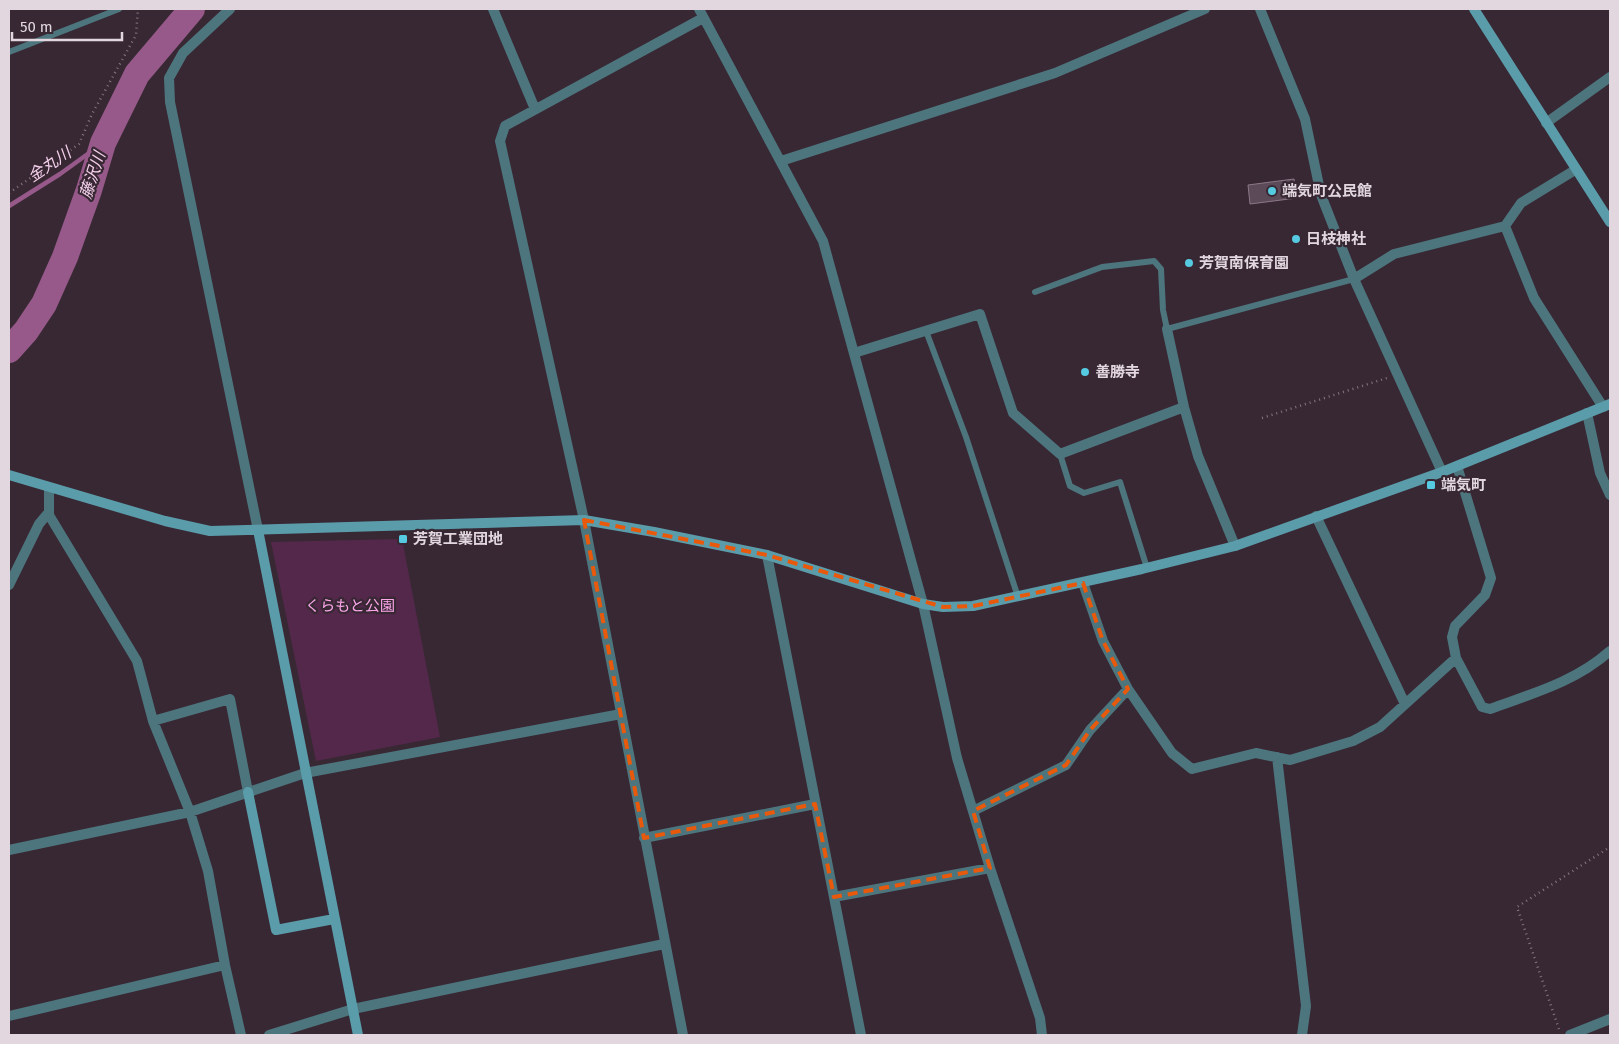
<svg xmlns="http://www.w3.org/2000/svg" width="1619" height="1044" viewBox="0 0 1619 1044" font-family="'Fira Sans','Noto Sans JP',sans-serif">
<style>
.green{fill:#54284b}
.lines{fill:none;stroke-linecap:round;stroke-linejoin:round}
.stream{stroke:#965989;stroke-width:4.5}
.river{stroke:#965989;stroke-width:26}
.building{fill:#5c4a58;stroke:#8c7887}
.path{stroke:#847680;stroke-width:2.5;stroke-dasharray:1 4;stroke-linecap:butt}
.lane{stroke:#4d757d;stroke-width:6}
.street{stroke:#4d757d;stroke-width:10}
.secondary{stroke:#5a9caa;stroke-width:10}
.marked{fill:none;stroke:#e8590c;stroke-width:4;stroke-dasharray:10 6;stroke-linejoin:round}
.poi-dot{fill:#55cae0;stroke:#382834;stroke-width:2}
.labels{text-anchor:middle;stroke-width:4.5;stroke-linejoin:round;paint-order:stroke}
.poi-label{font-size:15px;font-weight:bold;fill:#e2d7df;stroke:#382834;text-anchor:start}
.park-label{font-size:15px;fill:#fda6ea;stroke:#382834}
.water-label{font-size:16px;font-style:italic;fill:#f5d1ec;stroke:#382834}
</style>
<rect width="100%" height="100%" fill="#382834"/>
<path class="green" d="M402 539 440 737 316 761 271 542Z"/>
<g class="lines">
<path class="stream" d="M9 206 60 174 103 143"/>
<path class="river" d="M9 350 26 331 44 304 65 257 89 190 103 143 137 74 192 9"/>
</g>
<path class="building" d="M1294 179 1297 198 1250 204 1248 185Z"/>
<g class="lines">
<path class="path" d="M9 193 79 144 92 114 136 35 138 9
M1262 418 1387 378
M1559 1029 1517 907 1610 847"/>
<path class="lane" d="M9 52 119 9
M1035 292 1102 267 1154 261 1161 269 1163 310 1167 329 1354 279
M926 331 966 437 1018 597
M1060 454 1070 486 1084 493 1120 482 1147 568"/>
<path class="street" d="M230 9 183 53 169 78 170 102 258 530
M493 9 535 109
M699 9 823 241 923 604 957 758 990 868 1040 1018 1042 1035
M1260 9 1305 119 1321 195 1354 279 1442 472
M1546 123 1610 77
M781 161 1055 73 1205 9
M1505 226 1534 298 1603 407
M1354 279 1394 254 1505 226 1521 203 1575 170
M1167 329 1184 407 1198 456 1235 546
M854 353 980 314 1013 413 1060 454 1184 407
M1587 413 1600 473 1610 495
M49 488V515L137 661 153 721 190 812 208 871 225 965 241 1035
M1316 516 1405 704
M767 555 861 1035
M1083 583 1103 641 1128 689
M9 585 39 524 49 512
M1456 658 1452 637 1455 626 1485 595 1491 578 1457 466
M153 721 230 699 248 792
M1277 757 1306 1006 1302 1035
M973 811 1066 765 1090 730 1128 689 1172 753 1192 769 1256 753 1290 760 1353 741 1380 727 1456 658 1482 707 1490 709C1534 693 1575 682 1610 651
M644 838 815 804
M9 850 190 812 305 773 621 714
M834 897 990 868
M9 1016 225 965
M269 1035 353 1009 664 944
M683 1035 584 520 500 141 505 126 703 18
M1570 1035 1610 1019"/>
<path class="secondary" d="M1474 9 1610 222
M9 475 165 521 210 531 584 520 654 532 767 555 923 604 943 607 973 606 1142 569 1235 546 1442 472 1610 404
M258 530 358 1035
M248 792 276 930 334 919"/>
</g>
<path class="marked" d="M584 520 767 555 943 607 973 606 1083 583 1103 641 1128 689 1090 730 1066 765 973 811 990 868 834 897 815 804 644 838Z"/>
<g class="poi-dot">
<circle cx="1272" cy="191" r="5"/>
<circle cx="1296" cy="239" r="5"/>
<circle cx="1189" cy="263" r="5"/>
<circle cx="1085" cy="372" r="5"/>
<rect x="1426" y="480" width="10" height="10" rx="2.5"/>
<rect x="398" y="534" width="10" height="10" rx="2.5"/>
</g>
<g class="labels">
<g class="poi-label">
<text x="1282" y="196">端気町公民館</text>
<text x="1306" y="244">日枝神社</text>
<text x="1199" y="268">芳賀南保育園</text>
<text x="1095" y="377">善勝寺</text>
<text x="1441" y="490">端気町</text>
<text x="413" y="544">芳賀工業団地</text>
</g>
<g class="park-label">
<text x="350" y="611">くらもと公園</text>
</g>
<g class="water-label">
<text transform="translate(49 164) rotate(-34)" y="6">金丸川</text>
<text transform="translate(92 175) rotate(-72)" y="6">藤沢川</text>
</g>
</g>
<rect width="1619" height="1044" fill="none" stroke="#e2d7df" stroke-width="20"/>
<path d="M12 32v8h110v-8" fill="none" stroke="#e2d7df" stroke-width="2.5"/>
<text x="20" y="32" font-size="15" fill="#e2d7df" stroke="#382834" stroke-width="4" paint-order="stroke">50 m</text>
</svg>
